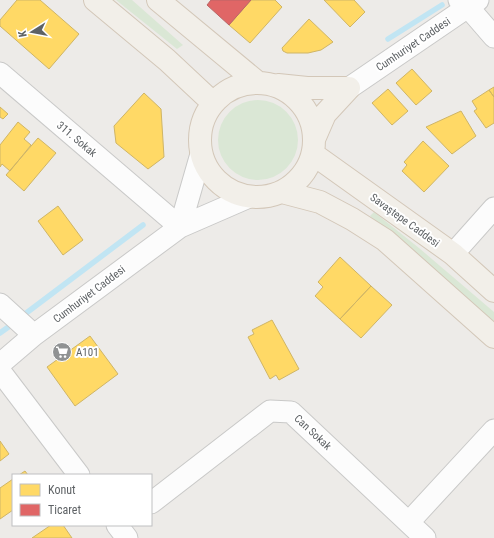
<svg xmlns="http://www.w3.org/2000/svg" width="494" height="538" viewBox="0 0 494 538" font-family="'Roboto Condensed',sans-serif">
<style>
.green{fill:#dae7d5}
.homes{fill:#ffd966;stroke:#cfb566}
.shops{fill:#e06666;stroke:#b96566}
.lines{fill:none;stroke-linecap:round;stroke-linejoin:round}
.stream{stroke:#c1e5f3;stroke-width:5.5}
.minor-casing{stroke:#c9c9c8;stroke-width:23}
.major-casing{stroke:#d3c7b8;stroke-width:24}
.minor{stroke:#fcfcfc;stroke-width:21}
.major{stroke:#f2efe9;stroke-width:22}
.labels{text-anchor:middle;stroke-width:4;stroke-linejoin:round;paint-order:stroke}
.street-label{font-size:11px;fill:#5e6265;stroke:#fff}
.poi-label{font-size:11px;fill:#5e6265;stroke:#fff;text-anchor:start}
</style>
<rect width="100%" height="100%" fill="#edebe8"/>
<path class="green" d="M116 0H132L183 45 177 49Z
M218 140a40 40 0 1 1 80 0a40 40 0 1 1-80 0Z
M374 212 419 248 494 312V323L404 244 370 216Z"/>
<path class="homes" d="M17 0H40L79 34 49 69 0 26V20Z
M251 0H275L282 7 250 43 229 25Z
M324 0H354L365 12 350 27Z
M309 19 333 42 321 50 308 53H287L283 51 282 48Z
M412 69 432 91 416 105 396 83Z
M494 87V97L489 90Z
M388 89 408 111 392 125 372 103Z
M489 90 494 97V123L486 128 474 111 477 109 472 101Z
M144 93 161 109 164 157 148 169 116 143 114 126Z
M0 107 8 114 3 119 0 117Z
M461 111 476 136 452 154 426 127Z
M18 122 30 132 24 139 31 145 10 171 2 164 0 167V145Z
M38 138 56 153 24 191 6 175Z
M423 141 449 166 424 192 402 171 407 165 404 162Z
M58 206 83 240 63 255 38 221Z
M340 257 371 286 340 319 315 296 323 287 318 282Z
M371 286 392 305 361 338 340 319Z
M272 320 299 369 279 380 276 375 270 379 248 337 254 334 252 330Z
M90 336 118 374 75 406 47 367Z
M0 441 9 454 0 461Z
M25 471 28 475H19Z
M13 479V510L0 519V488Z
M51 525H63L72 538H32Z"/>
<path class="shops" d="M211 0H251L229 25 207 5Z"/>
<g class="lines">
<path class="stream" d="M388 39 442 5
M21 317 143 225
M0 333 14 323"/>
<g class="minor-casing">
<path id="minor" d="M459 0 468 7 494 37
M0 73 180 227
M349 88 478 0
M180 227 201 154
M453 254 494 208
M0 304 34 335
M0 364 34 335 180 227 249 197
M0 371 79 475
M151 503 270 411 291 412 425 538
M409 522 494 430
M117 525 127 538"/>
</g>
<g class="major-casing">
<path id="major" d="M95 0 167 60 213 103
M158 0 257 82
M200 140a57 57 0 1 1 114 0a57 57 0 1 1-114 0Z
M278 85 307 88H349
M315 137 325 114 349 88
M313 154 453 254 494 291
M282 192 320 202 352 219 385 240 494 337"/>
</g>
<use href="#minor" class="minor"/>
<use href="#major" class="major"/>
</g>
<defs>
<g id="supermarket-disc" transform="scale(1)"><circle r="9.5" fill="#909293" stroke="#fff"/><path d="M-6-5.5h2.5l.6 2H6L4.5 2H-2.5L-4.4-4H-6ZM-1.5 3.2a1.3 1.3 0 1 0 .1 0ZM3 3.2a1.3 1.3 0 1 0 .1 0Z" fill="#fff"/></g>
</defs>
<g fill-rule="evenodd">
<use href="#supermarket-disc" x="62" y="352"/>
</g>
<g class="labels">
<g class="street-label">
<text transform="translate(413 44) rotate(-34)" y="4">Cumhuriyet Caddesi</text>
<text transform="translate(77 139) rotate(40)" y="4">311. Sokak</text>
<text transform="translate(405 220) rotate(36)" y="4">Savaştepe Caddesi</text>
<text transform="translate(89 294) rotate(-37)" y="4">Cumhuriyet Caddesi</text>
<text transform="translate(313 432) rotate(43)" y="4">Can Sokak</text>
</g>
<g class="poi-label">
<text x="76" y="356">A101</text>
</g>
</g>
<rect x="12" y="474" width="140" height="52" fill="#ffffff" stroke="#bfc0c1"/>
<rect x="20" y="484" width="20" height="12" fill="#ffd966" stroke="#bfc0c1"/>
<text x="48" y="494" font-size="12" fill="#5e6265">Konut</text>
<rect x="20" y="504" width="20" height="12" fill="#e06666" stroke="#bfc0c1"/>
<text x="48" y="514" font-size="12" fill="#5e6265">Ticaret</text>
<g transform="translate(32 32) rotate(259)" stroke="#ffffff" stroke-width="3" paint-order="stroke">
<path d="M0-3L7 15L0 10L-7 15Z" fill="#5e6265"/>
<text y="-6" font-size="11" font-weight="bold" text-anchor="middle" fill="#5e6265">K</text>
</g>
</svg>
